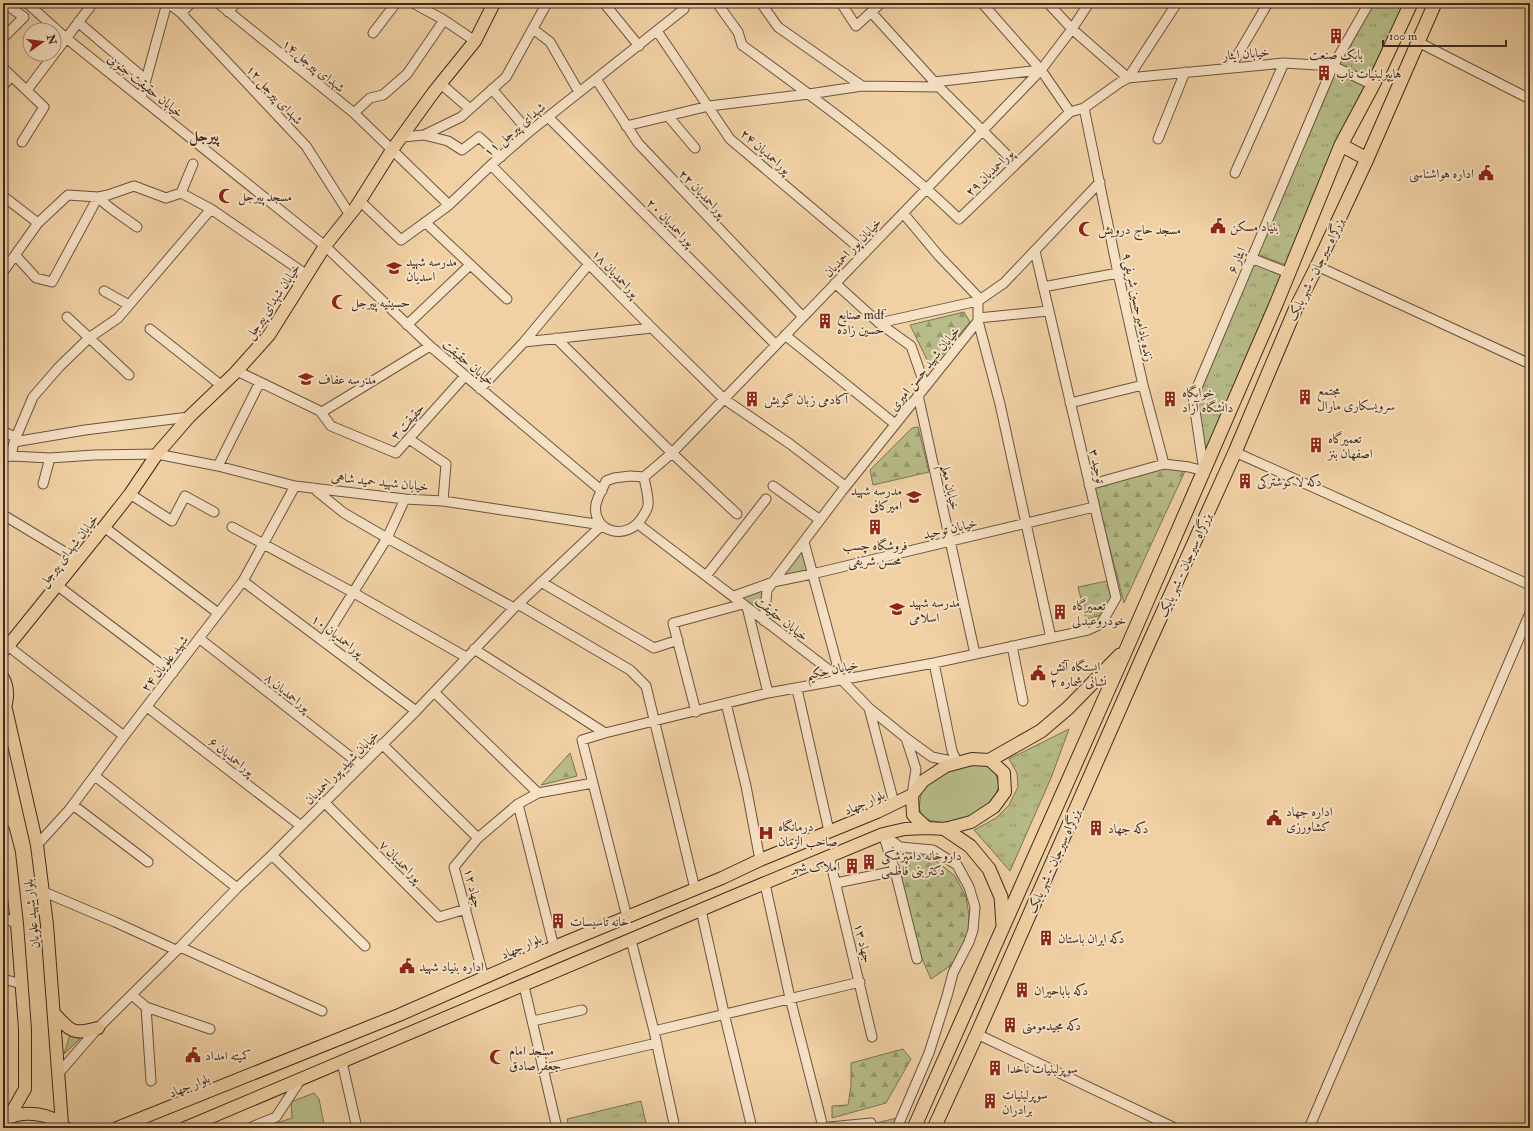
<svg xmlns="http://www.w3.org/2000/svg" width="1533" height="1131" viewBox="0 0 1533 1131" font-family="'IM FELL Double Pica',Amiri,serif">
<style>
.grass{fill:#b7bc88;stroke:#7a7454}
.forest{fill:url(#forest-firs);stroke:#7a7454}
.park{fill:url(#park-tufts);stroke:#7a7454}
.lines{fill:none;stroke-linecap:round;stroke-linejoin:round}
.minor-casing{stroke:#695442;stroke-width:11}
.major-casing{stroke:#3c2b21;stroke-width:14}
.highway-casing{stroke:#3c2b21;stroke-width:15}
.minor{stroke:#f6e1c4;stroke-width:9}
.major{stroke:#f1d1a4;stroke-width:12}
.highway{stroke:#f1d1a4;stroke-width:13}
.labels{text-anchor:middle;stroke-width:4;stroke-linejoin:round;paint-order:stroke}
.street-label{font-size:13px;fill:#3c2b21;stroke:#f6e1c4}
.poi-label{font-size:13px;fill:#3c2b21;stroke:#f6e1c4;text-anchor:start}
.quarter-label{font-size:15px;font-weight:bold;fill:#3c2b21;stroke:#f6e1c4}
</style>
<defs>
<pattern id="forest-firs" width="22" height="20" patternUnits="userSpaceOnUse"><rect width="22" height="20" fill="#b7bc88"/><path d="M5 1l3.5 6h-7zM16 11l3.5 6h-7z" fill="#96996f"/></pattern>
<pattern id="park-tufts" width="24" height="20" patternUnits="userSpaceOnUse"><rect width="24" height="20" fill="#b7bc88"/><path d="M3 7l-1-3M5 7V3M7 7l1-3M15 17l-1-3M17 17v-4M19 17l1-3" fill="none" stroke="#96996f"/></pattern>
</defs>
<rect width="100%" height="100%" fill="#f1d1a4"/>
<filter id="stains"><feTurbulence type="fractalNoise" baseFrequency=".005" numOctaves="4"/><feColorMatrix values="0 0 0 0 .2 0 0 0 0 .09 0 0 0 0 .02 0 0 0 .5 -.17"/></filter>
<radialGradient id="worn" r=".72"><stop offset=".6" stop-color="#630" stop-opacity="0"/><stop offset="1" stop-color="#630" stop-opacity=".3"/></radialGradient>
<path class="grass" d="M803 544 811 573 775 581Z
M772 583 763 620 735 597Z
M964 764H982L994 769 999 784 995 799 972 816 949 824 924 819 919 808 921 793 937 775Z
M70 1035 80 1039 64 1054Z
M314 1093 319 1099 324 1124 314 1128H271L274 1124 292 1118 291 1102Z"/>
<path class="forest" d="M964 312 970 322 931 368 910 325Z
M918 427 929 472 873 485 870 470 912 428Z
M1166 466 1186 469 1124 603 1094 487Z
M570 753 577 776 541 785Z
M894 850 913 853 934 859 955 876 966 897 969 915 968 931 963 948 953 964 931 979 920 954Z
M903 1049 911 1059 886 1103 832 1118V1106L848 1105 851 1086V1063Z
M901 1117 897 1128H870L872 1124Z"/>
<path class="park" d="M1373 3H1408L1370 81 1337 64Z
M1335 71 1368 86 1286 265 1256 254Z
M1252 263 1283 276 1206 458 1195 397Z
M1107 581 1114 612 1086 619 1078 587Z
M1069 729 1051 778 1010 871 974 830 996 818 1009 805 1018 787 1017 773 1009 759Z
M641 1101 647 1128H569L567 1119Z"/>
<g class="lines">
<g class="minor-casing">
<path id="minor" d="M27 3 66 38 325 246 430 346 602 491
M168 3 181 13 306 146 350 215
M218 3 354 113 449 205
M413 3 444 20 475 41
M604 3 639 46
M717 3 738 32 742 45C816 99 893 155 959 219L1070 112 1084 108 1119 83 1128 78 1284 63 1333 66 1373 85
M761 3 778 27 862 86
M841 3 856 26 881 3
M982 3 1041 70 1070 112
M1048 3 1072 29 1128 78 1177 3
M228 12 236 3
M871 12 939 87 1016 164
M181 13 191 3
M78 22 146 80
M533 29 550 42 579 92
M657 31 730 139 865 253
M373 33 396 3
M3 38 24 17 4 3
M1418 42 1530 99
M3 68 44 107 22 142
M1230 68 1268 3
M596 79 638 143 803 317
M934 82 1041 70
M441 84 470 109
M3 86 11 76
M492 89 529 132
M27 90 93 3
M141 98 167 3
M1084 108 1118 273 1143 385 1164 464
M354 113 370 98 383 95 407 74 444 20
M668 116 695 148
M548 117 776 345
M626 126 709 106 809 94 862 86 939 87
M424 135 448 141 462 150 479 137 501 157
M402 137 424 135 461 117 506 77 547 3
M1158 139 1185 72
M491 165 652 328 724 399 790 444 845 486
M1235 173 1284 63
M181 193 193 164
M3 196 38 223 68 195 98 197 108 195 134 186 166 198 181 193 211 209 307 275
M360 201 401 240 449 205 491 165 529 132 684 9 682 3
M903 213 939 256 980 299
M425 222 507 299
M16 256 36 278 52 282 98 197C109 209 124 217 137 227
M1251 258 1289 273
M1317 266 1530 364
M3 272 38 223
M835 283 879 323 911 346 925 386
M1043 287 1118 273
M104 291 129 305
M67 317 129 375
M978 318 1048 311
M879 323 978 301
M407 325 470 265
M150 329 222 386
M785 335 895 424
M556 338 672 453 737 514
M524 342 652 328
M237 371 322 412 430 346
M480 389 524 342 589 264
M918 395 975 654
M1070 403 1143 385
M320 411 331 426 396 453 465 376
M3 432 16 437
M409 439 446 464 443 501
M14 442 85 430 189 417
M1235 452 1530 585
M11 456 50 458 94 455 157 454 218 466 295 486 405 499 443 501 602 525
M3 458 11 456 14 442 33 397 59 367 89 338 118 318 211 209
M218 466 260 382
M630 476 644 477C645 485 649 496 648 505 648 508 645 513 643 516 628 543 591 532 596 504 598 496 603 488 606 481L614 478Z
M644 477 672 453 1041 70 1072 29 1089 3
M43 484 50 458
M1089 485 1164 464 1189 467 1204 471 1193 397 1333 66 1369 3
M773 486 820 520
M313 488 344 513 387 538 514 608
M130 494 172 521 185 496 214 512
M5 516 78 560
M638 524 841 679 869 708 906 738 932 757 956 762
M104 527 218 613
M232 527 354 593 466 657
M804 542 841 679
M706 576 766 499
M243 581 416 711
M541 582 654 648 678 640
M58 586 173 673
M734 596 773 582 812 574 1094 507
M518 604 630 670 646 686 695 889
M747 607 768 693
M764 621 767 590 773 582 842 491 978 321
M1051 638 1000 404 978 321V301L1004 283 1100 182
M200 639 361 765
M323 641 387 538 405 499
M8 646 124 736
M1012 646 1023 701
M474 649 605 733
M934 663 952 751 957 762
M797 689 829 831
M434 692 538 793
M726 703 746 786 760 860
M147 707 301 826
M869 708 894 803
M696 712 673 623 743 604
M906 738 916 769 912 795
M382 744 478 838
M95 776 237 888
M325 803 439 917 466 909
M518 804 554 947
M73 805 148 862
M883 834 900 847 933 850 957 865 969 887 975 907 973 930 969 942 953 973 947 996 929 1053 897 1128
M883 834 895 871 917 959
M37 845 69 810 124 736 243 581 295 486
M272 855 365 946
M829 856 872 1037
M836 883 895 871
M765 884 790 998 823 1127
M44 892 115 922 176 950
M701 910 724 1013 752 1128
M3 917 17 924
M627 917 582 740 605 733 768 693 934 663 1088 630 1101 624 1116 598 1035 251
M631 940 654 1031 675 1128
M180 947 322 1011
M484 978 454 867 478 838 518 804 538 793 593 783
M3 979 22 984
M524 986 557 1128
M132 995 146 1007 210 1029
M146 1007 151 1081
M533 1021 582 1010
M654 1031 860 982
M977 1034 1175 1128
M342 1062 357 1128
M544 1069 657 1043
M58 1074 98 1028 180 947 237 888 272 855 416 711 514 608 602 525
M249 1128 276 1117 301 1079
M819 1128 871 1123 868 1128
M1309 1128 1530 613"/>
</g>
<g class="major-casing">
<path id="major" d="M3 651 8 646 104 527 130 494 157 454 189 417 235 373 269 335 325 246 356 207 392 150 433 93 475 41 494 3
M3 678C8 687 9 701 3 709
M5 705 37 845 47 925 62 1124
M972 759 990 760 1004 773 1005 792 994 807 971 822 945 829 927 828 913 815 912 795 923 781 946 766Z
M3 830 9 853 17 924 25 1029V1089L9 1117
M54 1013C71 1032 73 1035 98 1028
M5 1120C22 1109 52 1113 66 1128
M117 1128 399 1015 554 947 722 878 760 860 877 812 912 795
M185 1128 729 898 883 834 905 829 927 828"/>
</g>
<g class="highway-casing">
<path id="highway" d="M1341 145 1367 159
M990 760 1041 731 1068 708 1120 655
M945 829 970 846 989 869 1001 897 1003 925
M914 1128 1126 650 1277 302 1341 145 1373 85 1411 3
M934 1128 977 1034 1143 656 1235 452 1295 310 1317 266 1367 159 1435 3"/>
</g>
<use href="#minor" class="minor"/>
<use href="#major" class="major"/>
<use href="#highway" class="highway"/>
</g>
<defs>
<g id="building-bare" transform="scale(1.2)"><path d="M-4-6H4V6H1V3H-1V6H-4ZM-2.5-4.3h1.7v1.8h-1.7ZM.8-4.3h1.7v1.8H.8ZM-2.5-1h1.7V.8h-1.7ZM.8-1h1.7V.8H.8Z" fill="#8f2418" stroke="#f6e1c4" stroke-width="2.5" paint-order="stroke"/></g>
<g id="civic-bare" transform="scale(1.2)"><path d="M-.6-6.5H3V-4.5H.6V-3L4-1V1h2V6H-6V1h2V-1L-.6-3ZM-1.2 2.5V6h2.4V2.5Z" fill="#8f2418" stroke="#f6e1c4" stroke-width="2.5" paint-order="stroke"/></g>
<g id="mosque-bare" transform="scale(1.2)"><path d="M3.5-4.9A6 6 0 1 0 3.5 4.9A5 5 0 1 1 3.5-4.9Z" fill="#8f2418" stroke="#f6e1c4" stroke-width="2.5" paint-order="stroke"/></g>
<g id="school-bare" transform="scale(1.2)"><path d="M0-5L7-2L0 1L-7-2ZM-4 1L0 2.5L4 1V4Q0 6-4 4Z" fill="#8f2418" stroke="#f6e1c4" stroke-width="2.5" paint-order="stroke"/></g>
<g id="hospital-bare" transform="scale(1.2)"><path d="M-5-5h3v3.5h4V-5h3V5h-3V1.5h-4V5h-3Z" fill="#8f2418" stroke="#f6e1c4" stroke-width="2.5" paint-order="stroke"/></g>
</defs>
<g fill-rule="evenodd">
<use href="#building-bare" x="1336" y="36"/>
<use href="#building-bare" x="1324" y="73"/>
<use href="#civic-bare" x="1486" y="173"/>
<use href="#mosque-bare" x="226" y="196"/>
<use href="#civic-bare" x="1218" y="226"/>
<use href="#mosque-bare" x="1086" y="229"/>
<use href="#school-bare" x="394" y="268"/>
<use href="#mosque-bare" x="339" y="302"/>
<use href="#building-bare" x="825" y="321"/>
<use href="#school-bare" x="306" y="379"/>
<use href="#building-bare" x="1305" y="397"/>
<use href="#building-bare" x="752" y="399"/>
<use href="#building-bare" x="1170" y="399"/>
<use href="#building-bare" x="1316" y="445"/>
<use href="#building-bare" x="1245" y="481"/>
<use href="#school-bare" x="914" y="497"/>
<use href="#building-bare" x="875" y="527"/>
<use href="#school-bare" x="897" y="609"/>
<use href="#building-bare" x="1060" y="612"/>
<use href="#civic-bare" x="1038" y="673"/>
<use href="#civic-bare" x="1274" y="818"/>
<use href="#building-bare" x="1096" y="828"/>
<use href="#hospital-bare" x="766" y="833"/>
<use href="#building-bare" x="869" y="862"/>
<use href="#building-bare" x="852" y="866"/>
<use href="#building-bare" x="558" y="921"/>
<use href="#building-bare" x="1046" y="938"/>
<use href="#civic-bare" x="407" y="966"/>
<use href="#building-bare" x="1022" y="990"/>
<use href="#building-bare" x="1010" y="1025"/>
<use href="#civic-bare" x="193" y="1055"/>
<use href="#mosque-bare" x="497" y="1057"/>
<use href="#building-bare" x="995" y="1068"/>
<use href="#building-bare" x="990" y="1101"/>
</g>
<g class="labels">
<g class="street-label">
<text transform="translate(1246 53) rotate(-5)" y="5">خیابان ایثار</text>
<text transform="translate(314 65) rotate(39)" y="5">شهدای پیرجل ۱۴</text>
<text transform="translate(146 85) rotate(39)" y="5">خیابان حقیقت جنوبی</text>
<text transform="translate(275 94) rotate(47)" y="5">شهدای پیرجل ۱۲</text>
<text transform="translate(514 129) rotate(-40)" y="5">شهدای پیرجل ۱۱</text>
<text transform="translate(766 151) rotate(41)" y="5">پوراحمدیان ۲۴</text>
<text transform="translate(989 172) rotate(-44)" y="5">پوراحمدیان ۲۹</text>
<text transform="translate(703 193) rotate(46)" y="5">پوراحمدیان ۲۲</text>
<text transform="translate(671 222) rotate(45)" y="5">پوراحمدیان ۲۰</text>
<text transform="translate(852 247) rotate(-46)" y="5">خیابان پور احمدیان</text>
<text transform="translate(1236 260) rotate(-67)" y="5">ایثار ۶</text>
<text transform="translate(1315 269) rotate(-64)" y="5">بزرگراه سیرجان - شهر بابک</text>
<text transform="translate(616 273) rotate(46)" y="5">پوراحمدیان ۱۸</text>
<text transform="translate(272 301) rotate(-56)" y="5">خیابان شهدای پیرجل</text>
<text transform="translate(1139 307) rotate(78)" y="5">زنده یادامیرحسین شریفی۹</text>
<text transform="translate(469 362) rotate(40)" y="5">خیابان حقیقت</text>
<text transform="translate(924 368) rotate(-51)" y="5">خیابان شهید حسن امیری</text>
<text transform="translate(407 421) rotate(-48)" y="5">حقیقت ۳</text>
<text transform="translate(1098 466) rotate(77)" y="5">توحید ۳</text>
<text transform="translate(380 481) rotate(6)" y="5">خیابان شهید حمید شاهی</text>
<text transform="translate(951 487) rotate(77)" y="5">خیابان معلم</text>
<text transform="translate(950 528) rotate(-13)" y="5">خیابان توحید</text>
<text transform="translate(68 550) rotate(-52)" y="5">خیابان شهدای پیرجل</text>
<text transform="translate(1184 565) rotate(-66)" y="5">بزرگراه سیرجان - شهر بابک</text>
<text transform="translate(782 618) rotate(38)" y="5">خیابان حقیقت</text>
<text transform="translate(338 635) rotate(37)" y="5">پوراحمدیان ۱۰</text>
<text transform="translate(164 663) rotate(-52)" y="5">شهید علویان ۲۴</text>
<text transform="translate(832 669) rotate(-12)" y="5">خیابان حکیم</text>
<text transform="translate(288 692) rotate(38)" y="5">پوراحمدیان ۸</text>
<text transform="translate(232 756) rotate(38)" y="5">پوراحمدیان ۶</text>
<text transform="translate(341 767) rotate(-45)" y="5">خیابان شهید پور احمدیان</text>
<text transform="translate(864 802) rotate(-24)" y="5">بلوار جهاد</text>
<text transform="translate(401 861) rotate(45)" y="5">پوراحمدیان ۷</text>
<text transform="translate(1053 861) rotate(-66)" y="5">بزرگراه سیرجان - شهر بابک</text>
<text transform="translate(474 888) rotate(76)" y="5">جهاد ۱۲</text>
<text transform="translate(31 914) rotate(-96)" y="5">بلوار شهید علویان</text>
<text transform="translate(864 943) rotate(76)" y="5">جهاد ۱۳</text>
<text transform="translate(521 946) rotate(-24)" y="5">بلوار جهاد</text>
<text transform="translate(189 1085) rotate(-22)" y="5">بلوار جهاد</text>
</g>
<g class="poi-label">
<text x="1336" y="59" text-anchor="middle">بابک صنعت</text>
<text x="1336" y="78">هایپرلبنیات ناب</text>
<text x="1474" y="178" text-anchor="end">اداره هواشناسی</text>
<text x="238" y="201">مسجد پیرجل</text>
<text x="1230" y="231">بنیاد مسکن</text>
<text x="1098" y="234">مسجد حاج درویش</text>
<text x="406" y="266">مدرسه شهید<tspan x="406" dy="15">اسدیان</tspan></text>
<text x="351" y="307">حسینیه پیرجل</text>
<text x="837" y="319">صنایع mdf<tspan x="837" dy="15">حسین زاده</tspan></text>
<text x="318" y="384">مدرسه عفاف</text>
<text x="1317" y="395">مجتمع<tspan x="1317" dy="15">سرویسکاری مارال</tspan></text>
<text x="1182" y="397">خوابگاه<tspan x="1182" dy="15">دانشگاه آزاد</tspan></text>
<text x="764" y="404">آکادمی زبان گویش</text>
<text x="1328" y="443">تعمیرگاه<tspan x="1328" dy="15">اصفهان بنز</tspan></text>
<text x="1257" y="486">دکه لاکوشترکی</text>
<text x="902" y="495" text-anchor="end">مدرسه شهید<tspan x="902" dy="15">امیرکافی</tspan></text>
<text x="875" y="550" text-anchor="middle">فروشگاه چسب<tspan x="875" dy="15">محسن شریفی</tspan></text>
<text x="909" y="607">مدرسه شهید<tspan x="909" dy="15">اسلامی</tspan></text>
<text x="1072" y="610">تعمیرگاه<tspan x="1072" dy="15">خودروعبدلی</tspan></text>
<text x="1050" y="671">ایستگاه آتش<tspan x="1050" dy="15">نشانی شماره ۲</tspan></text>
<text x="1286" y="816">اداره جهاد<tspan x="1286" dy="15">کشاورزی</tspan></text>
<text x="778" y="831">درمانگاه<tspan x="778" dy="15">صاحب الزمان</tspan></text>
<text x="1108" y="833">دکه جهاد</text>
<text x="881" y="860">داروخانه دامپزشکی<tspan x="881" dy="15">دکتربنی فاطمی</tspan></text>
<text x="840" y="871" text-anchor="end">املاک شهر</text>
<text x="570" y="926">خانه تاسیسات</text>
<text x="1058" y="943">دکه ایران باستان</text>
<text x="419" y="971">اداره بنیاد شهید</text>
<text x="1034" y="995">دکه باباحیران</text>
<text x="1022" y="1030">دکه مجیدمومنی</text>
<text x="509" y="1055">مسجد امام<tspan x="509" dy="15">جعفر صادق</tspan></text>
<text x="205" y="1060">کمیته امداد</text>
<text x="1007" y="1073">سوپرلبنیات ناخدا</text>
<text x="1002" y="1099">سوپرلبنیات<tspan x="1002" dy="15">برادران</tspan></text>
</g>
<g class="quarter-label">
<text x="204" y="141">پیرجل</text>
</g>
</g>
<rect width="1533" height="1131" fill="none" stroke="#f1d1a4" stroke-width="16"/>
<rect x="4" y="4" width="1525" height="1123" fill="none" stroke="#3c2b21" stroke-width="2"/>
<rect x="8" y="8" width="1517" height="1115" fill="none" stroke="#3c2b21"/>
<g transform="translate(42 42) rotate(76)"><circle r="19" fill="#f6e1c4" stroke="#ac9883"/>
<path d="M0-3L7 15L0 10L-7 15Z" fill="#8f2418"/>
<text y="-6" font-size="11" font-weight="bold" text-anchor="middle" fill="#3c2b21">N</text>
</g>
<path d="M1383 40v6h123v-6" fill="none" stroke="#3c2b21" stroke-width="2"/>
<text x="1389" y="40" font-size="12" fill="#3c2b21" stroke="#f6e1c4" stroke-width="3" paint-order="stroke">100 m</text>
<rect width="100%" height="100%" filter="url(#stains)"/>
<rect width="100%" height="100%" fill="url(#worn)"/>
</svg>
